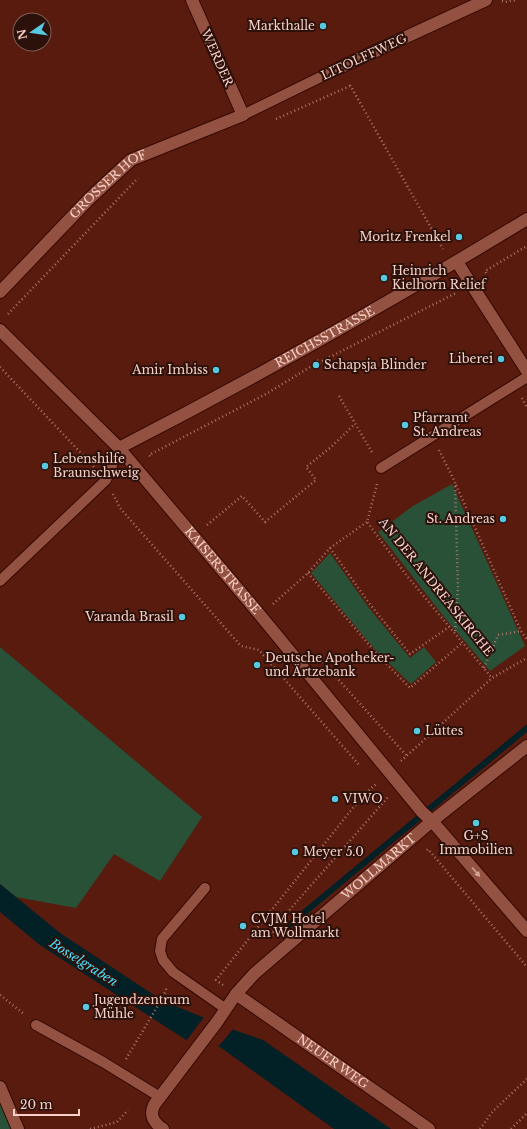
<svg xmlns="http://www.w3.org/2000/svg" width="527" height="1129" viewBox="0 0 527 1129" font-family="'Libre Baskerville',serif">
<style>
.green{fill:#295137}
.water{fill:#012127}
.pier{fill:#581b0e}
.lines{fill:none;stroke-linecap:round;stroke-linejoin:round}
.stream{stroke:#012127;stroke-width:6}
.lane-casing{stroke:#350801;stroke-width:12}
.street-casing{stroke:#350801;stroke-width:14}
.path{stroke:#a9776c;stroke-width:2.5;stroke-dasharray:1 3;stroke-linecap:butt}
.lane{stroke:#935141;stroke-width:10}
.street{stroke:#935141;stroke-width:12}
.oneway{fill:#d4a498}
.poi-dot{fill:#56c9e1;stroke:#2c110b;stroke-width:1.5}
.labels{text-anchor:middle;stroke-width:4;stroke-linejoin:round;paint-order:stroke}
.poi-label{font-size:12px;fill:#f7d0c7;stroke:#2c110b;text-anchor:start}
.street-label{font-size:12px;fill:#f7d0c7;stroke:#2c110b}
.water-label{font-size:13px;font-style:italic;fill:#4bdffc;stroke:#2c110b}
</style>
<rect width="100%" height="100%" fill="#581b0e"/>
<path class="green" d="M452 484 525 646 490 671 444 617 378 532 413 506Z
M330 553 369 608 410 658 424 647 436 662 411 684 377 652 311 573Z
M0 647 202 817 160 881 114 854 76 908 16 897 0 884Z
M0 1087 18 1129H0Z"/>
<path class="water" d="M0 884 60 933 163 1001 234 1030 263 1040 391 1129H334L220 1047 186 1040 40 945 0 912Z"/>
<path class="pier" d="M204 1017 234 1028 217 1048 186 1041Z"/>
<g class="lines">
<path class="stream" d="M288 926 527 728"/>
<g class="lane-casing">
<path id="lane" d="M243 115 341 67
M381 468 527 377
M0 581 106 480 119 448
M205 888 162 939 160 951 163 960 173 972 226 1009
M36 1025 103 1062 160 1097"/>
</g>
<g class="street-casing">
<g id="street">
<path d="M341 67 486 0"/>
<path d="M457 262 527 371"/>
<path id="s1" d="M0 292 89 199 131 160 243 115 192 0"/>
<path id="s2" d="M0 330 119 448 260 615 422 812 432 821 527 931"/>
<path id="s3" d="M119 448C257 377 394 300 527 219"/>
<path id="s4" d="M236 994 429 1129"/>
<path d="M0 1087 18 1129"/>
<path id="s5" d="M163 1129C154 1123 149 1116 154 1105L217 1022 236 994 254 974 432 821 527 746"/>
</g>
</g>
<path class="path" d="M502 1 505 2 516 0
M350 85 443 249
M276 119 350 86
M486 273 485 271 527 246
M8 314 138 178
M317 360 321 366
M322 361 456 293
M0 367 94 467
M339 396 373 454
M522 398 527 408
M439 450 455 482 458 588 455 633
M150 456 149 455 266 394 315 364
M377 484 367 522 407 576 492 678
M456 485 521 631 527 640
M113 494 120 508 241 646 259 650 360 766
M207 525 242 496 265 522 316 480 306 467 331 447 355 424
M330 548 369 603 410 654 449 627
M308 573 376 653 410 688 462 643
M273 604 308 573 330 548 367 522
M320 659 406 755
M484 668 498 635 521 631
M401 761 492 678 527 658
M427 850 428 849 527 967
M271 936 279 922 389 796
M223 985 216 980 360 799 377 783
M0 995 24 1014
M126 1059 163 997 167 987
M90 1129 117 1122 128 1110
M480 1129 493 1111 527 1079
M511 1129 527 1113"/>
<use href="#lane" class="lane"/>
<use href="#street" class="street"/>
</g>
<defs><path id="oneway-solid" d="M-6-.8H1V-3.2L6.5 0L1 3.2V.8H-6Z"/></defs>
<use class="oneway" href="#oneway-solid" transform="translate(476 872) rotate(49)"/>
<g class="poi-dot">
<circle cx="323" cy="26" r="4"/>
<circle cx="459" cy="237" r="4"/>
<circle cx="384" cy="278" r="4"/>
<circle cx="501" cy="359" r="4"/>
<circle cx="316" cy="365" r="4"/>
<circle cx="216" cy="370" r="4"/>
<circle cx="405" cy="425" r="4"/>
<circle cx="45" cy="466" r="4"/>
<circle cx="503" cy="519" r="4"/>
<circle cx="182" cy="617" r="4"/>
<circle cx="257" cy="665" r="4"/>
<circle cx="417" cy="731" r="4"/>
<circle cx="335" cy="799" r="4"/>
<circle cx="476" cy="823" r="4"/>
<circle cx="295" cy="852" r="4"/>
<circle cx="243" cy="926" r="4"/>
<circle cx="86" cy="1007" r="4"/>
</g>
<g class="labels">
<g class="poi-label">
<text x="315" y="30" text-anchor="end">Markthalle</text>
<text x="451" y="241" text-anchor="end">Moritz Frenkel</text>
<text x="392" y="275">Heinrich<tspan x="392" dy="14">Kielhorn Relief</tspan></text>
<text x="493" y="363" text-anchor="end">Liberei</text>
<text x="324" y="369">Schapsja Blinder</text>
<text x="208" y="374" text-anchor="end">Amir Imbiss</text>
<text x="413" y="422">Pfarramt<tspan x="413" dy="14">St. Andreas</tspan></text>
<text x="53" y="463">Lebenshilfe<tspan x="53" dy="14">Braunschweig</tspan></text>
<text x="495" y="523" text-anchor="end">St. Andreas</text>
<text x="174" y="621" text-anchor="end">Varanda Brasil</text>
<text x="265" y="662">Deutsche Apotheker-<tspan x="265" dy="14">und Ärtzebank</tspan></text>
<text x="425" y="735">Lüttes</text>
<text x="343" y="803">VIWO</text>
<text x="476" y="840" text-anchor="middle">G+S<tspan x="476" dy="14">Immobilien</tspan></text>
<text x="303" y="856">Meyer 5.0</text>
<text x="251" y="923">CVJM Hotel<tspan x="251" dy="14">am Wollmarkt</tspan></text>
<text x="94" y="1004">Jugendzentrum<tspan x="94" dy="14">Mühle</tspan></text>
</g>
<g class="street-label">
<text transform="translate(364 57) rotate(-25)" y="4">LITOLFFWEG</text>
<text transform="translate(217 58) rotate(66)" y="4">WERDER</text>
<text dy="4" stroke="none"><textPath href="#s1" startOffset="153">GROSSER HOF</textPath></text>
<text dy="4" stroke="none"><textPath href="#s3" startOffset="234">REICHSSTRASSE</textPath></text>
<text dy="4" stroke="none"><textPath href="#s2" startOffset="328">KAISERSTRASSE</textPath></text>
<text transform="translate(436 587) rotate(51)" y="4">AN DER ANDREASKIRCHE</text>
<text dy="4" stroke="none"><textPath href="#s5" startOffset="358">WOLLMARKT</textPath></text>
<text dy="4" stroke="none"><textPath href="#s4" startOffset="118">NEUER WEG</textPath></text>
</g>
<g class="water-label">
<text transform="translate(84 962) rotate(32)" y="5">Bosselgraben</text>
</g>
</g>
<g transform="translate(32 32) rotate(257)"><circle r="19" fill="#2c110b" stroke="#7d5d56"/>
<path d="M0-3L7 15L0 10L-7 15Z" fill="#56c9e1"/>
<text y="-6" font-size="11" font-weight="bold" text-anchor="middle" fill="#f7d0c7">N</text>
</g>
<path d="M14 1109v6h65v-6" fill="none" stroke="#f7d0c7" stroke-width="2"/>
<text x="20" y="1109" font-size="12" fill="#f7d0c7" stroke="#2c110b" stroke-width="3" paint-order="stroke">20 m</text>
</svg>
